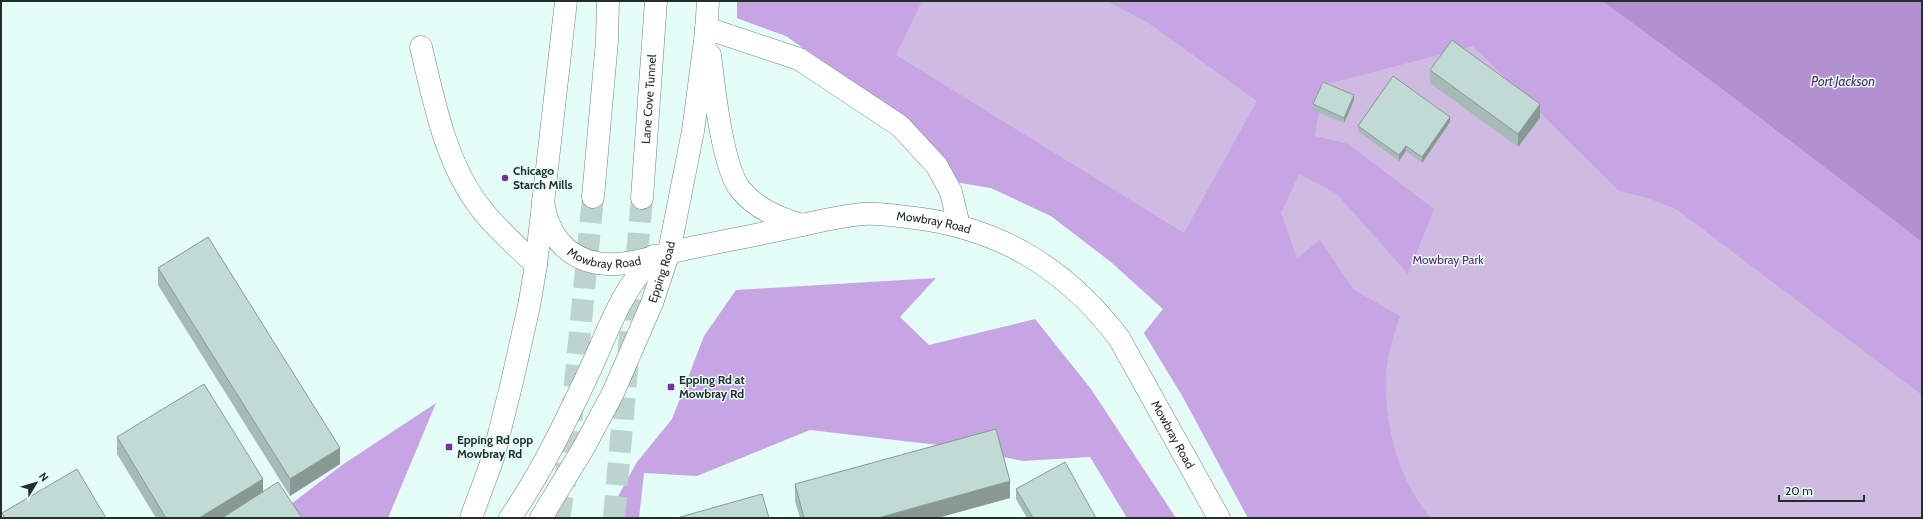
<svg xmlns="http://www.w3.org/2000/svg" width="1923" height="519" viewBox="0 0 1923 519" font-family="Cabin,sans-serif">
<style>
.green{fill:#cfbae1}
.forest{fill:#c7a4e4}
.water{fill:#b390cf}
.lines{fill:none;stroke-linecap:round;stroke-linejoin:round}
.highway-tunnel{stroke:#bdd3ce;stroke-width:22;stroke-dasharray:22 11;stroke-linecap:butt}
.minor-casing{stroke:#6d837e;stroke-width:23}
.major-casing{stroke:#6d837e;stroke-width:23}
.highway-casing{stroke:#6d837e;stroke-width:23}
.minor{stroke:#fff;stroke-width:22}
.major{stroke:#fff;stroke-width:22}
.highway{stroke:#fff;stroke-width:22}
.wall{fill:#a7bbb6}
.shaded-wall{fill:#889994}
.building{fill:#c2dad4;stroke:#889994}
.poi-dot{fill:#7730a3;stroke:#e4fdf7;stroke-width:1.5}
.labels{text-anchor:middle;stroke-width:3;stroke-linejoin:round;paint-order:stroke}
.street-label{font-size:12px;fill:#232d2a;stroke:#e4fdf7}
.poi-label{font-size:12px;font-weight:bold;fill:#232d2a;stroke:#e4fdf7;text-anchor:start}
.park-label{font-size:12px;fill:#582b76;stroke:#e4fdf7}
.water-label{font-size:13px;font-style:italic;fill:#52246f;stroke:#e4fdf7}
</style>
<rect width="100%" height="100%" fill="#e4fdf7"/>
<path class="green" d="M737 1H1602L1922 242V518H1248L1183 397 1144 333 1163 309 1111 262 1051 216 991 188 956 182 905 118 786 36 737 18Z"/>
<path class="forest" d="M737 1H922L896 55 1184 233 1257 101 1147 22 1107 1H1602L1723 90 1922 242V395L1676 209 1648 198 1619 191 1473 46 1323 85 1315 136 1348 144 1434 209 1408 274 1337 194 1299 174 1281 213 1297 258 1320 240 1354 290 1400 316C1394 335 1387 355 1386 375 1384 425 1398 480 1431 518H1248L1183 397 1144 333 1163 309 1111 262 1051 216 991 188 956 182 905 118 786 36 737 18Z
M936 278 900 317 929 345 1035 319 1091 389 1176 518H1127L1090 457 1023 461 955 447 810 430 697 476 644 473 639 518H606L637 462 672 419 704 336 736 290Z
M436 403 388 518H296L291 504 342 465Z"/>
<path class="water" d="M1602 1H1922V242L1723 90Z"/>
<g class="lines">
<path class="highway-tunnel" d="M559 518 566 476 593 197
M614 518 642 198"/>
<g class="minor-casing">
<path id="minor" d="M706 28 799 59 900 126 937 166 951 192 959 226
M421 47C434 101 445 161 479 206 495 228 517 246 536 265"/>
</g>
<g class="major-casing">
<g id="major">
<path d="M710 55C714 87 722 165 740 189 756 209 779 218 802 225"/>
<path id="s1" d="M543 201C547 232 564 257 597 263 626 268 654 256 681 250 717 242 753 236 788 228 813 223 837 216 863 214 880 213 898 216 915 218 1002 229 1066 269 1119 338L1219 518"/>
<path d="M471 518 493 458 512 382 529 306 536 265 566 1"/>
<path d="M510 518C542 471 565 423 589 372 610 327 619 294 654 256"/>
<path id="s2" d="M541 518 584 447 613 393 652 303 669 252 693 131 706 33 708 1"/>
</g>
</g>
<g class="highway-casing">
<g id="highway">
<path d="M593 197 607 41 608 1"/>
<path id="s3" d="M642 198 656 1"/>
</g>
</g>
<use href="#minor" class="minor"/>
<use href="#major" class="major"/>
<use href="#highway" class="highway"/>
</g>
<path class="wall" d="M1430 70 1540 118 1518 147 1430 83Z
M1354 100 1344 123 1313 110V104Z
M1450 122 1422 163 1406 151 1399 161 1358 131V126Z
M158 268 340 464 290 496 158 285Z
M117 437 263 492 302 518H156L117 454Z
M795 484 1010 498 937 518H800L795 501Z
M1016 489 1096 518H1027L1016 499Z"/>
<path class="shaded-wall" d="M1354 95V100L1344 123V118Z
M1540 104V118L1518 147V134Z
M1450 117V122L1422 163V157Z
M1406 146V151L1399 161V155Z
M340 448V464L290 496V479Z
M263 479V495L225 518H199Z
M1010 481V498L937 518H878Z"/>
<path class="building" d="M1452 40 1540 104 1518 134 1430 70Z
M1393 76 1450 117 1422 157 1406 146 1399 155 1358 126Z
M1323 82 1354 95 1344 118 1313 104Z
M208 237 340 448 290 479 158 268Z
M204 384 263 479 199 518H166L117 437Z
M996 429 1010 481 878 518H804L795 484Z
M1065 462 1096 518H1033L1016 489Z
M77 469 106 518H5L2 513Z
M278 482 302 518H222Z
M762 494 769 518H680V517Z"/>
<g class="poi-dot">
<circle cx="505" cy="178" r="4"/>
<rect x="667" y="383" width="8" height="8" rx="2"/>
<rect x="445" y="443" width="8" height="8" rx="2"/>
</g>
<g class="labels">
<g class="street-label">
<text dy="4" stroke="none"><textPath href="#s3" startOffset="99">Lane Cove Tunnel</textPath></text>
<text dy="4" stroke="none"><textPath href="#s1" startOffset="431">Mowbray Road</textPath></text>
<text dy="4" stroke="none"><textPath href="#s1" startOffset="95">Mowbray Road</textPath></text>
<text dy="4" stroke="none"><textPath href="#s2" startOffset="275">Epping Road</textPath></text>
<text dy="4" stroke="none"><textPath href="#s1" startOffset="766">Mowbray Road</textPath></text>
</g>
<g class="poi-label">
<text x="513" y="175">Chicago<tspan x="513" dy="14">Starch Mills</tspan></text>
<text x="679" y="384">Epping Rd at<tspan x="679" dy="14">Mowbray Rd</tspan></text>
<text x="457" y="444">Epping Rd opp<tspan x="457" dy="14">Mowbray Rd</tspan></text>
</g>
<g class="park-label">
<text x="1448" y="264">Mowbray Park</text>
</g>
<g class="water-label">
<text x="1843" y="86">Port Jackson</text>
</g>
</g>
<rect width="1923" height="519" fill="none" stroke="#232d2a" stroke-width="4"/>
<g transform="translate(36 483) rotate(52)" stroke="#e4fdf7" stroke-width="3" paint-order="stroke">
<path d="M0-3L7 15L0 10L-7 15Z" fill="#232d2a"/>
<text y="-6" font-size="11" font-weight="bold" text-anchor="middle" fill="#232d2a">N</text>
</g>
<path d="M1779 495v6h85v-6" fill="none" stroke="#232d2a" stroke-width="2"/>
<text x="1785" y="495" font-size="12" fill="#232d2a" stroke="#e4fdf7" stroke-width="3" paint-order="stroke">20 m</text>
</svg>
